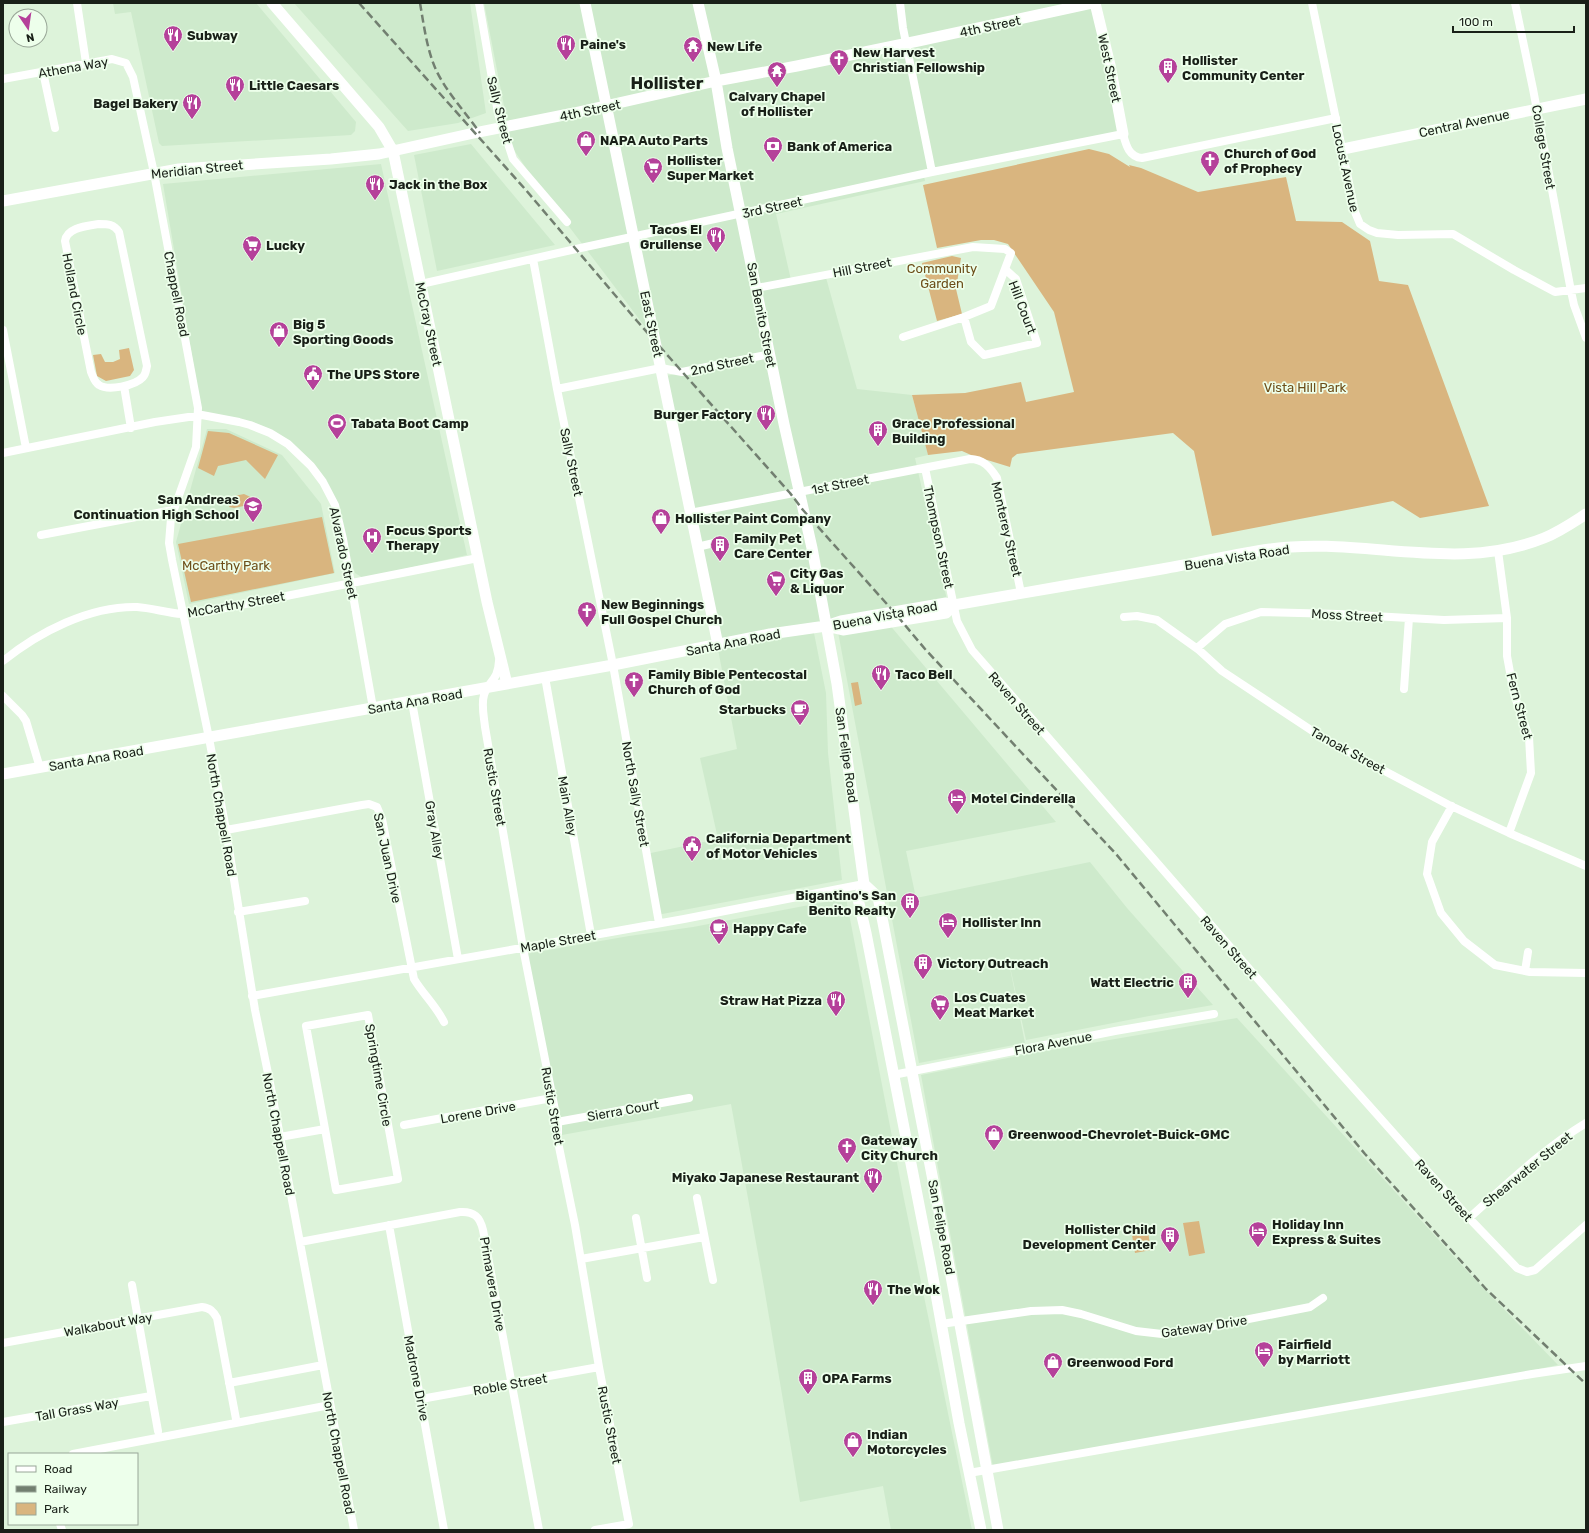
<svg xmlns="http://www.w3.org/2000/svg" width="1589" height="1533" viewBox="0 0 1589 1533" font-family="Rubik,sans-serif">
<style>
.built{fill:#ceeacc}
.green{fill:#d9b57f}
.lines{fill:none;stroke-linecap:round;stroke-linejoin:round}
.street{stroke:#fff;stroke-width:8}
.secondary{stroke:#fff;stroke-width:11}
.rail{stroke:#727f70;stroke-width:2.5;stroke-dasharray:8 4;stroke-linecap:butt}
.labels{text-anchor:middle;stroke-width:3.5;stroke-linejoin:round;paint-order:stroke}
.street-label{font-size:13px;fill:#192018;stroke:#edffeb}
.poi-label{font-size:13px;font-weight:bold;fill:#192018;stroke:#edffeb;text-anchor:start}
.park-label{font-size:13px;fill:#6d4e19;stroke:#edffeb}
.district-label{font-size:17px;font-weight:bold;fill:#192018;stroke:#edffeb}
</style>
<rect width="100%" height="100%" fill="#ddf3da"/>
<path class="built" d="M113 3H256L356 122 355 131 351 135 162 146 159 143 131 12 115 14Z
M294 3H470L486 113 458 123 408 131Z
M484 3H1097L1123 134 924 176 925 181 776 214 791 280 825 274 857 389 912 395 928 455 915 458 947 600 812 623 826 693 828 753 842 880 657 915 646 854 718 839 700 758 737 749 666 376 680 373 536 183 512 147Z
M471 144 555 245 437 271 414 155Z
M381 164 467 555 363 578 355 573 323 482 278 435 202 415 163 184Z
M207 429H226L282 455 321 504 335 573 189 604 176 542Z
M888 623 1056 822 906 851 916 898 1090 862 1127 908 1213 1005 1149 1016 1026 1040 1007 953 1025 1043 919 1063 838 632Z
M846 898 904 1199 972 1530H891L883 1486 800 1502 764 1287 731 1104 562 1135 526 954 629 936 693 927Z
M1237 1018 1468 1272 1558 1365 1402 1397 993 1467 921 1075 1028 1054Z"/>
<path class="green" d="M1089 149 1109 154 1130 167 1129 165 1141 168 1198 192 1286 177 1296 221 1342 222 1370 241 1379 281 1408 285 1489 506 1420 518 1393 501 1212 536 1194 451 1173 433 1017 454 1012 458 1010 467 971 455 962 451 928 455 912 395 965 393 1021 382 1026 402 1074 392 1054 312 1008 244 994 240H981L937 248 923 185Z
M952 256 961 258 956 289 962 314 937 321 922 263Z
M129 348 134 370 130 376 106 381 97 376 93 355 101 354 105 362H113L120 359 119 350Z
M208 431 229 433 278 455 265 479 246 460 218 466 214 476 198 468Z
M244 494 255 499 253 504 234 508 229 507 234 496Z
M322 517 334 573 191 602 178 544Z
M858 682 862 704 855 706 851 683Z
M1199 1221 1205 1253 1189 1256 1183 1223Z
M1148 1232 1151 1250 1135 1253 1132 1235Z"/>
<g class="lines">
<path class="street" d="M77 3 86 63
M479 3 498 113 513 159 567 222
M900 3 903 28 932 172
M1312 3 1355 212 1360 224 1369 230 1377 233 1398 235 1453 234 1514 270 1555 292 1586 288
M1515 3 1533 89 1571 291 1574 305 1586 338
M43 72 55 128
M3 79 112 59 126 63 133 77 154 173 198 408 196 447 171 518 169 543 172 560 209 738 226 830 255 1010 270 1083 354 1530
M99 224C108 224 114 224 119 232L147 366C146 370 146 374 143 377 135 386 108 391 99 385 94 382 93 376 91 372L65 241C67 227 88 226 99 224Z
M533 259 557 389 613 665 659 923
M421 284 576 249 932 172 1123 134C1126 145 1129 157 1142 158L1336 118
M757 288 973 247 1005 249 1011 253 991 306 964 317
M3 330 26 448
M903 337 964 317 971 342 984 355 1037 343 1016 279 1006 270
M124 386 131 428
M557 389 661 368 682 372 770 354
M3 453 155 422 202 415 239 422 250 425 270 433 288 444 311 466 323 482 335 505 343 539 373 708
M925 468 957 621 972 650 1325 1056 1469 1218 1517 1268 1527 1272 1535 1270 1586 1225
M690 513 970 459C983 459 990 467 997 478L1021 593
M41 535 173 510
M697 547 714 543
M1498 551 1507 618V656L1514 694 1529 737 1531 773 1509 833
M1124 617 1137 616 1157 620 1199 650 1222 671 1326 740 1449 805 1509 833 1586 866
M1197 648 1225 624 1261 612 1338 614 1444 620 1507 618
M3 661C39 632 89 606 137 607 152 608 167 613 182 614 188 614 194 613 200 613L478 558
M499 661C498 682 488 680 484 695 481 705 484 717 485 727L523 948 558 1125V1142L575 1225 599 1367 629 1524 595 1530
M545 677 591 935
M1404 689 1409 618
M3 696 22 715 26 721 40 768
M412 702 458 959
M1452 806 1432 842 1427 874 1441 913 1464 941 1495 965 1530 972 1586 973
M226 830 362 805 369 804 377 807 382 819 414 979C423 994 436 1006 444 1022
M238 912 305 901
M1525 971 1528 952
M252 996 684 919 864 884
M893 1075 1115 1031 1214 1014
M557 1122 689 1098
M404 1125 552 1098
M280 1137 325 1129 336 1190 398 1179 368 1015 306 1026 325 1129
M697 1198 713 1280
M636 1218 647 1278
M1469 1218C1506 1185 1543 1149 1586 1123
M389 1225 444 1530
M300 1242 460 1212C474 1211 480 1217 483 1230L539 1530
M581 1259 704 1237
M132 1285 158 1431
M941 1324 1031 1311 1062 1310 1081 1314 1136 1331 1162 1334 1203 1328 1310 1307 1323 1298
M3 1343 202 1307C210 1308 213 1311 217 1318L236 1419
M229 1383 323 1365
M421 1399 599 1367
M3 1422 151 1396
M73 1454 330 1405
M969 1473 1532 1374 1586 1366
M60 1524 62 1530"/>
<path class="secondary" d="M272 3 379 127 393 151 487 602 507 684
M585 3 718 645
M698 3 716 81 727 148 784 424 812 548 837 684 864 884 858 899 866 933 931 1266 959 1423 981 1530
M1095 3 1110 65 1123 134
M1343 149 1586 99
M3 201 179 169 331 159 379 154 474 133 574 113 716 81 797 66 918 41 1093 3
M954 605 946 613 843 630 826 626 841 621 946 603 954 605C1023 593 1093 581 1162 569 1198 563 1234 554 1270 549 1362 536 1455 574 1544 538 1559 532 1572 523 1586 514
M3 774 613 665 770 634 826 626
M864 884 878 897 938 1206 998 1530"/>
<path class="rail" d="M359 3 525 189 637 321 790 493 803 510 894 612 925 649 1116 854 1365 1154 1486 1289 1586 1384
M420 3C424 26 427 51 437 72 448 94 466 113 480 133"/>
</g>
<defs>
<g id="restaurant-pin" transform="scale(1)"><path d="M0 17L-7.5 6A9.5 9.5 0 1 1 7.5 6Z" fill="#b5419a" stroke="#edffeb"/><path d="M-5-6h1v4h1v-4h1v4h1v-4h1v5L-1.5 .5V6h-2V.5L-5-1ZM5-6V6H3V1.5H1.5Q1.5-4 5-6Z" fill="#fff"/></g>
<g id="temple-pin" transform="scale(1)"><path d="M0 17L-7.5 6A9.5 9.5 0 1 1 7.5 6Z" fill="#b5419a" stroke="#edffeb"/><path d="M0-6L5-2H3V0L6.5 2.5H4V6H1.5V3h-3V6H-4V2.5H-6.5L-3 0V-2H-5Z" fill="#fff"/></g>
<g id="church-pin" transform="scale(1)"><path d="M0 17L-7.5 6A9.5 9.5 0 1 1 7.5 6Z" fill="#b5419a" stroke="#edffeb"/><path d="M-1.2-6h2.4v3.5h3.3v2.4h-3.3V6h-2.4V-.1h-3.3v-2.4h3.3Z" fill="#fff"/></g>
<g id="building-pin" transform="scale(1)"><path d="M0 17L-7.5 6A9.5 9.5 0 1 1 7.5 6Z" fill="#b5419a" stroke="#edffeb"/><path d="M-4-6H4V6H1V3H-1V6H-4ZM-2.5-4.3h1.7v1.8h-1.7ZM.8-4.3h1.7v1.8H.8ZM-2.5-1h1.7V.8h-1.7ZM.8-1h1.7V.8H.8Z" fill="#fff"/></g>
<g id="shop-pin" transform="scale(1)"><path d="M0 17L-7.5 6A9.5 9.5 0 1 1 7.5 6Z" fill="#b5419a" stroke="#edffeb"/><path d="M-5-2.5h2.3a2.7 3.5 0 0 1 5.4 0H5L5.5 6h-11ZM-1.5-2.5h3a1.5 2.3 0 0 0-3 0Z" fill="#fff"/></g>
<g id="bank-pin" transform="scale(1)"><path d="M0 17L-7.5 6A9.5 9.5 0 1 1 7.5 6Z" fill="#b5419a" stroke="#edffeb"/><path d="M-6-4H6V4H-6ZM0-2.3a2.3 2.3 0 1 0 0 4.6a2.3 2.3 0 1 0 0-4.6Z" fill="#fff"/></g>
<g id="supermarket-pin" transform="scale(1)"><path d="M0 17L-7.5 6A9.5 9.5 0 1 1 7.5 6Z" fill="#b5419a" stroke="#edffeb"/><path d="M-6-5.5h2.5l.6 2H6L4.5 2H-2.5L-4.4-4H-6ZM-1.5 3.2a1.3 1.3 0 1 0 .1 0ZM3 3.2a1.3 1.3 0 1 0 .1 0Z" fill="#fff"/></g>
<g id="civic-pin" transform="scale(1)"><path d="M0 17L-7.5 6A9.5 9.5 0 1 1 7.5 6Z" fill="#b5419a" stroke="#edffeb"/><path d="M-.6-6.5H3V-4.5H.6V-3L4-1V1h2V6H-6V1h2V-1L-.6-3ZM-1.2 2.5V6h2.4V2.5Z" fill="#fff"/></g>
<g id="stadium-pin" transform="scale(1)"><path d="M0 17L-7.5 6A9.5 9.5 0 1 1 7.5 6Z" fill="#b5419a" stroke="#edffeb"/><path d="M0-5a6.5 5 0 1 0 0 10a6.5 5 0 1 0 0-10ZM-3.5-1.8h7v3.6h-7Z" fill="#fff"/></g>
<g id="school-pin" transform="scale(1)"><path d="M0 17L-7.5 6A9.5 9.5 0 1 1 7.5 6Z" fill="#b5419a" stroke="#edffeb"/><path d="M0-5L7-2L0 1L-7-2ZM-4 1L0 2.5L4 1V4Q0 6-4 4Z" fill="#fff"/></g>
<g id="hospital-pin" transform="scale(1)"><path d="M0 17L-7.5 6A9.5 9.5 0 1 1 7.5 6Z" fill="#b5419a" stroke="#edffeb"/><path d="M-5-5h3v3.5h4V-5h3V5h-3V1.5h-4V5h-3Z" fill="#fff"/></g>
<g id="cafe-pin" transform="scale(1)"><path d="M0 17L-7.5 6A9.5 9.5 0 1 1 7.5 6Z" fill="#b5419a" stroke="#edffeb"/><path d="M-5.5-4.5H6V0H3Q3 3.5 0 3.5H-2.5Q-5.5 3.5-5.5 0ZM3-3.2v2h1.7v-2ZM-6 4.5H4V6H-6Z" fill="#fff"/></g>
<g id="hotel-pin" transform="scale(1)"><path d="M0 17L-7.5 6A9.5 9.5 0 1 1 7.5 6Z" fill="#b5419a" stroke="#edffeb"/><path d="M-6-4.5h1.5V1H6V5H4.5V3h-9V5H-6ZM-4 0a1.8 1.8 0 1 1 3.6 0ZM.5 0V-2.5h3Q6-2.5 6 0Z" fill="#fff"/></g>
</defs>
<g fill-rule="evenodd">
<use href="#restaurant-pin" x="173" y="35"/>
<use href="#restaurant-pin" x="566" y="44"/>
<use href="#temple-pin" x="693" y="46"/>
<use href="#church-pin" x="839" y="59"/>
<use href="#building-pin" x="1168" y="67"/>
<use href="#temple-pin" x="777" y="71"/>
<use href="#restaurant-pin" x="235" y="85"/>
<use href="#restaurant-pin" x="192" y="103"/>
<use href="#shop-pin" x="586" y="140"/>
<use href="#bank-pin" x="773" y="146"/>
<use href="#church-pin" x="1210" y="160"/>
<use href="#supermarket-pin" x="653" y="167"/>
<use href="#restaurant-pin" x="375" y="184"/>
<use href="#restaurant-pin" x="716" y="236"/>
<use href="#supermarket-pin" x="252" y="245"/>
<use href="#shop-pin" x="279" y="331"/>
<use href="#civic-pin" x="313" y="374"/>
<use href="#restaurant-pin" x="766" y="414"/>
<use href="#stadium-pin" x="337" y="423"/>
<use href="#building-pin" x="878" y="430"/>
<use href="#school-pin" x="253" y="506"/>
<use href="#shop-pin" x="661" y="518"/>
<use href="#hospital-pin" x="372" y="537"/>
<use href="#building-pin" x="720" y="545"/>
<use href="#supermarket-pin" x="776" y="580"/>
<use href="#church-pin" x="587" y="611"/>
<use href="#restaurant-pin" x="881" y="674"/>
<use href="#church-pin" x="634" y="681"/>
<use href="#cafe-pin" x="800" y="709"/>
<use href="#hotel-pin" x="957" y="798"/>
<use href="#civic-pin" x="692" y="845"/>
<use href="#building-pin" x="910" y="902"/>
<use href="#hotel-pin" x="948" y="922"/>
<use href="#cafe-pin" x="719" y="928"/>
<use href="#building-pin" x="923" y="963"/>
<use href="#building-pin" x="1188" y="982"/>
<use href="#restaurant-pin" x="836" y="1000"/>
<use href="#supermarket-pin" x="940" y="1004"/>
<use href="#shop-pin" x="994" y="1134"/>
<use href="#church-pin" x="847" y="1147"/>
<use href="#restaurant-pin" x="873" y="1177"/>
<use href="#hotel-pin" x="1258" y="1231"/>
<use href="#building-pin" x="1170" y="1236"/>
<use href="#restaurant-pin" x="873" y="1289"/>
<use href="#hotel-pin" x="1264" y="1351"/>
<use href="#shop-pin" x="1053" y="1362"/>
<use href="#building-pin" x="808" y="1378"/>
<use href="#shop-pin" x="853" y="1441"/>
</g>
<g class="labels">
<g class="street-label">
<text transform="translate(990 26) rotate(-12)" y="5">4th Street</text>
<text transform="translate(73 67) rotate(-10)" y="5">Athena Way</text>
<text transform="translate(1110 68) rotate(78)" y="5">West Street</text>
<text transform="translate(500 110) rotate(76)" y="5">Sally Street</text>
<text transform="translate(590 110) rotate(-12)" y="5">4th Street</text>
<text transform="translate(1464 123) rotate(-12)" y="5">Central Avenue</text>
<text transform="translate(1544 147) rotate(80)" y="5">College Street</text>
<text transform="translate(1346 168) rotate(78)" y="5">Locust Avenue</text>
<text transform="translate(197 169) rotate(-6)" y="5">Meridian Street</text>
<text transform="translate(772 207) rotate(-12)" y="5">3rd Street</text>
<text transform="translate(862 267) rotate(-11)" y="5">Hill Street</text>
<text transform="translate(75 294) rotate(79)" y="5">Holland Circle</text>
<text transform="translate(177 294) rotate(79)" y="5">Chappell Road</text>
<text transform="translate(1023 307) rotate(69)" y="5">Hill Court</text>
<text transform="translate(762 315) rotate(79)" y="5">San Benito Street</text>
<text transform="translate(429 324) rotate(78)" y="5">McCray Street</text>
<text transform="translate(652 324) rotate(78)" y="5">East Street</text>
<text transform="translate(722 364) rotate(-12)" y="5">2nd Street</text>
<text transform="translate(572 462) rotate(78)" y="5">Sally Street</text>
<text transform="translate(840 484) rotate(-11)" y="5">1st Street</text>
<text transform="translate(1007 529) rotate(77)" y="5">Monterey Street</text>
<text transform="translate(939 537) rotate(78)" y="5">Thompson Street</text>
<text transform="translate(344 553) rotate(78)" y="5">Alvarado Street</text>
<text transform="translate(1237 557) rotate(-9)" y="5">Buena Vista Road</text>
<text transform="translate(236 604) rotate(-10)" y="5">McCarthy Street</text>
<text transform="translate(885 615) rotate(-11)" y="5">Buena Vista Road</text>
<text transform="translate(1347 615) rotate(3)" y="5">Moss Street</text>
<text transform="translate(733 642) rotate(-11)" y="5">Santa Ana Road</text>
<text transform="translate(415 701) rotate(-10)" y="5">Santa Ana Road</text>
<text transform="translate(1017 703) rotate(49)" y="5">Raven Street</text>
<text transform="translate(1520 706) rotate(75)" y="5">Fern Street</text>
<text transform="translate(1348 750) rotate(29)" y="5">Tanoak Street</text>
<text transform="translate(847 755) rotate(82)" y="5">San Felipe Road</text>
<text transform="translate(96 758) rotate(-10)" y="5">Santa Ana Road</text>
<text transform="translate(495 787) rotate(80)" y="5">Rustic Street</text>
<text transform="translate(636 794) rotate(80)" y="5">North Sally Street</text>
<text transform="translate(568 806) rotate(80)" y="5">Main Alley</text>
<text transform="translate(222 815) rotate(80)" y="5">North Chappell Road</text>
<text transform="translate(435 830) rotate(80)" y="5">Gray Alley</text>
<text transform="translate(388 858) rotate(78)" y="5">San Juan Drive</text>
<text transform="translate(558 941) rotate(-10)" y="5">Maple Street</text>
<text transform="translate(1229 947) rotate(49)" y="5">Raven Street</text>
<text transform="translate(1053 1043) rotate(-11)" y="5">Flora Avenue</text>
<text transform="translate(379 1075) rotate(80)" y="5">Springtime Circle</text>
<text transform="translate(553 1106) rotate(80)" y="5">Rustic Street</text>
<text transform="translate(623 1110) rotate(-10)" y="5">Sierra Court</text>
<text transform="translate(478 1112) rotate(-10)" y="5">Lorene Drive</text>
<text transform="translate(279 1134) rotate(79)" y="5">North Chappell Road</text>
<text transform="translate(1527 1169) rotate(-39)" y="5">Shearwater Street</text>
<text transform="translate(1444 1190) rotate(48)" y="5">Raven Street</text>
<text transform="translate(942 1227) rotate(79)" y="5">San Felipe Road</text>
<text transform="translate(493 1284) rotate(80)" y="5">Primavera Drive</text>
<text transform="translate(108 1324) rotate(-10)" y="5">Walkabout Way</text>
<text transform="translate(1204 1326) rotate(-9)" y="5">Gateway Drive</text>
<text transform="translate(417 1378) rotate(79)" y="5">Madrone Drive</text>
<text transform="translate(510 1384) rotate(-10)" y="5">Roble Street</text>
<text transform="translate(77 1409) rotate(-10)" y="5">Tall Grass Way</text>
<text transform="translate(610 1425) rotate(79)" y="5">Rustic Street</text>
<text transform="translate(339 1453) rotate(79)" y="5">North Chappell Road</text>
</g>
<g class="poi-label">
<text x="187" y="40">Subway</text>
<text x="580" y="49">Paine's</text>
<text x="707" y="51">New Life</text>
<text x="853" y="57">New Harvest<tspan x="853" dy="15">Christian Fellowship</tspan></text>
<text x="1182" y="65">Hollister<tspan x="1182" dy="15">Community Center</tspan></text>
<text x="249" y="90">Little Caesars</text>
<text x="777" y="101" text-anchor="middle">Calvary Chapel<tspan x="777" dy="15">of Hollister</tspan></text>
<text x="178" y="108" text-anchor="end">Bagel Bakery</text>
<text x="600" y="145">NAPA Auto Parts</text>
<text x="787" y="151">Bank of America</text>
<text x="1224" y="158">Church of God<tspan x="1224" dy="15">of Prophecy</tspan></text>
<text x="667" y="165">Hollister<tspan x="667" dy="15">Super Market</tspan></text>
<text x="389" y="189">Jack in the Box</text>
<text x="702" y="234" text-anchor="end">Tacos El<tspan x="702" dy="15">Grullense</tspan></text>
<text x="266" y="250">Lucky</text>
<text x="293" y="329">Big 5<tspan x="293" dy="15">Sporting Goods</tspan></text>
<text x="327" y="379">The UPS Store</text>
<text x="752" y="419" text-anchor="end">Burger Factory</text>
<text x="351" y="428">Tabata Boot Camp</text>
<text x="892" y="428">Grace Professional<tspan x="892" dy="15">Building</tspan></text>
<text x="239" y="504" text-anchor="end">San Andreas<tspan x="239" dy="15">Continuation High School</tspan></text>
<text x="675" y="523">Hollister Paint Company</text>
<text x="386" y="535">Focus Sports<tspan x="386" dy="15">Therapy</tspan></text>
<text x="734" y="543">Family Pet<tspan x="734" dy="15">Care Center</tspan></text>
<text x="790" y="578">City Gas<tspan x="790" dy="15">&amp; Liquor</tspan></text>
<text x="601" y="609">New Beginnings<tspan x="601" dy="15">Full Gospel Church</tspan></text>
<text x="648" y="679">Family Bible Pentecostal<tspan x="648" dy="15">Church of God</tspan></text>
<text x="895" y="679">Taco Bell</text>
<text x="786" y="714" text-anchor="end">Starbucks</text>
<text x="971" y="803">Motel Cinderella</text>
<text x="706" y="843">California Department<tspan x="706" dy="15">of Motor Vehicles</tspan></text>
<text x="896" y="900" text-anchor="end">Bigantino's San<tspan x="896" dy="15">Benito Realty</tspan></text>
<text x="962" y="927">Hollister Inn</text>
<text x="733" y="933">Happy Cafe</text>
<text x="937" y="968">Victory Outreach</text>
<text x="1174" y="987" text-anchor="end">Watt Electric</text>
<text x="954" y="1002">Los Cuates<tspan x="954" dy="15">Meat Market</tspan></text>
<text x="822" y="1005" text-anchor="end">Straw Hat Pizza</text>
<text x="1008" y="1139">Greenwood-Chevrolet-Buick-GMC</text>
<text x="861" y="1145">Gateway<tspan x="861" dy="15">City Church</tspan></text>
<text x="859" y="1182" text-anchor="end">Miyako Japanese Restaurant</text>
<text x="1272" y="1229">Holiday Inn<tspan x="1272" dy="15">Express &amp; Suites</tspan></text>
<text x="1156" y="1234" text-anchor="end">Hollister Child<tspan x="1156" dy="15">Development Center</tspan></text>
<text x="887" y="1294">The Wok</text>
<text x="1278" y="1349">Fairfield<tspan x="1278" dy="15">by Marriott</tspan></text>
<text x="1067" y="1367">Greenwood Ford</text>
<text x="822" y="1383">OPA Farms</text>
<text x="867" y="1439">Indian<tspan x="867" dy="15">Motorcycles</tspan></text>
</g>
<g class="park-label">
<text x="942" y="273">Community<tspan x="942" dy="15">Garden</tspan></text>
<text x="1305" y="392">Vista Hill Park</text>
<text x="226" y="570">McCarthy Park</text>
</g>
<g class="district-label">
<text x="667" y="89">Hollister</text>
</g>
</g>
<rect width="1589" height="1533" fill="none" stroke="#192018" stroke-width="8"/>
<rect x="8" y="1453" width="130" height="72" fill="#edffeb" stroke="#98a697"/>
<rect x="16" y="1466" width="20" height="6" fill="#ffffff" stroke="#98a697"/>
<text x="44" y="1473" font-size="12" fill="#192018">Road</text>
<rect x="16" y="1486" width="20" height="6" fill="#727f70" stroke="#98a697"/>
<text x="44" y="1493" font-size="12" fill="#192018">Railway</text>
<rect x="16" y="1503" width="20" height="12" fill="#d9b57f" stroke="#98a697"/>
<text x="44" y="1513" font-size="12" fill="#192018">Park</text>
<g transform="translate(28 28) rotate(167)"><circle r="19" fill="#edffeb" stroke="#98a697"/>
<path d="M0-3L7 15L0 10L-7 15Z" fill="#b5419a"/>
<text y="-6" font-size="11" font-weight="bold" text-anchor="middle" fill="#192018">N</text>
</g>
<path d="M1453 26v6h121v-6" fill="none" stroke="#192018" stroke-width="2"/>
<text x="1459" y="26" font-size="12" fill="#192018" stroke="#edffeb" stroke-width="3" paint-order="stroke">100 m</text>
</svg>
